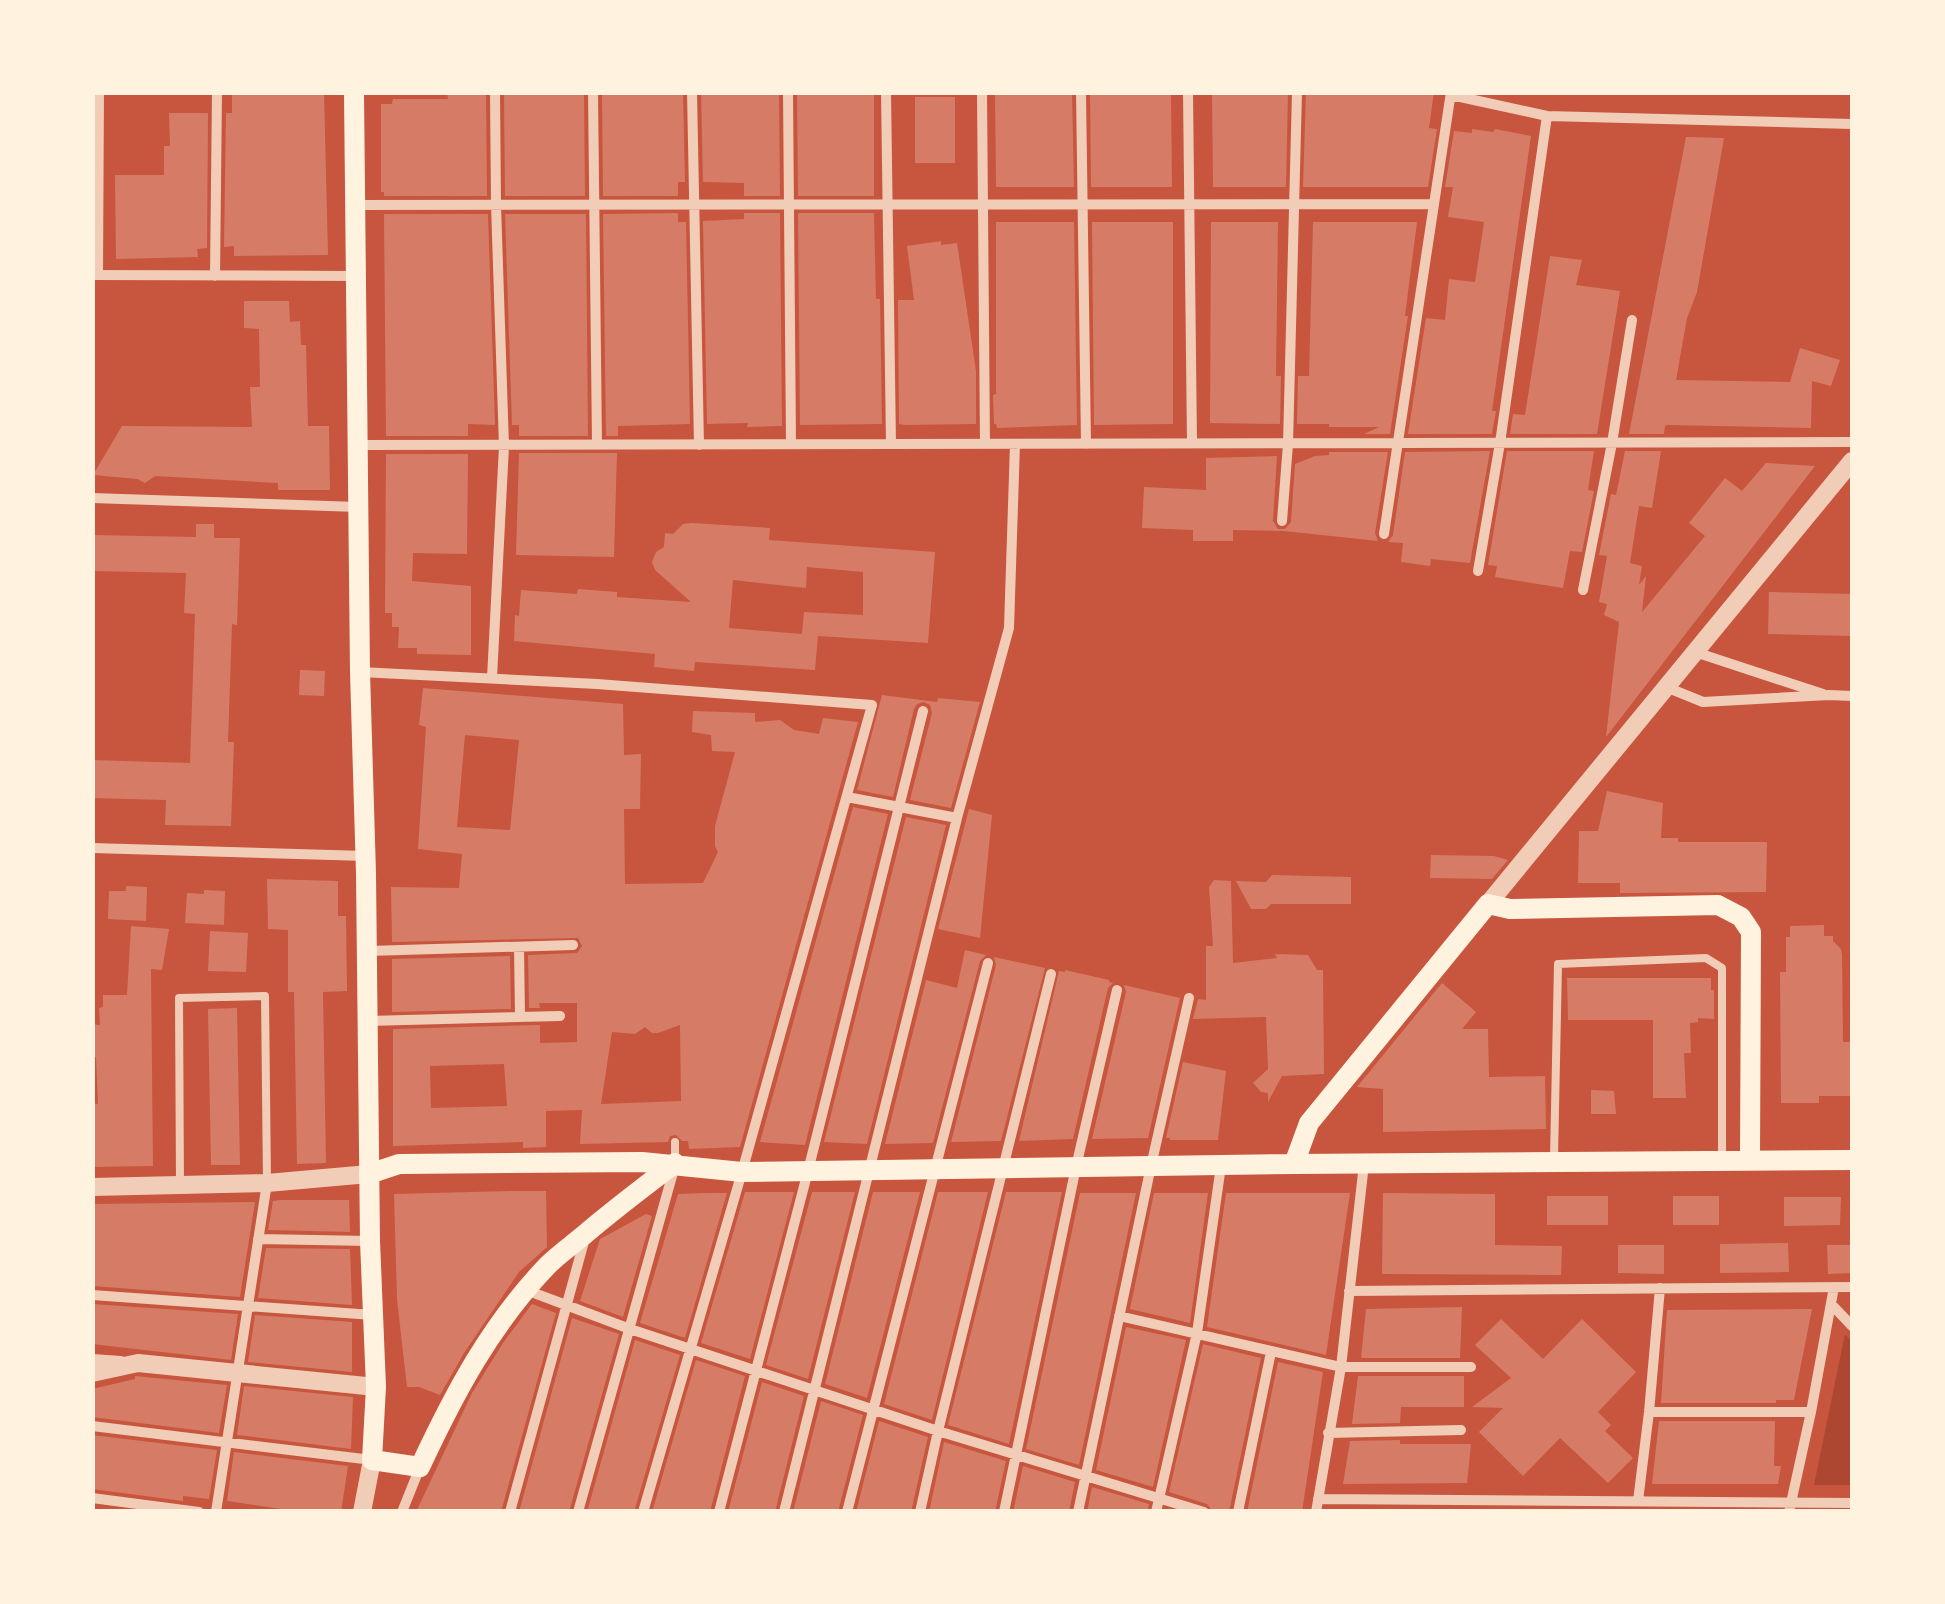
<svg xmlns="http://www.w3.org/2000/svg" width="1945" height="1604" viewBox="0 0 1945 1604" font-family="Lora,serif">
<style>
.green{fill:#ae4732}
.building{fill:#d67c66;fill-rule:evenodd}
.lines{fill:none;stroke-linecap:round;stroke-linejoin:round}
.service{stroke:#f1ccb7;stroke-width:8}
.minor{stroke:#f1ccb7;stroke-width:10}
.tertiary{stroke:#f1ccb7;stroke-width:18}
.secondary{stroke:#fff3e0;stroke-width:20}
</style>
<rect width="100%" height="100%" fill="#c8553d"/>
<path class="green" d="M1845 1334 1852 1342V1485H1814Z"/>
<path class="building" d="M232 92H324L328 255 234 256V246L224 247 226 113H232Z
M447 92H486L487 196H384V192H381V104H392L393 99H448Z
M504 92H584L585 196H505Z
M602 92H683L685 182H678V196H603Z
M701 92H779L780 196H744V183L703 182Z
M797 92H874V196H798Z
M995 92H1072L1074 187H996Z
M1090 92H1171L1172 187H1091Z
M1212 92H1288L1286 187H1213Z
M1306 92H1434L1429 128 1437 129 1428 187H1303Z
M915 97H955V163H915Z
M169 113H208L207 248 197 249 198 257 116 259 115 175H164V146H170Z
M1472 129 1493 132 1495 129 1531 136 1492 411H1496L1492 434H1408L1426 318 1445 320 1449 279 1475 282 1484 222 1448 217 1453 187H1445L1454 131 1472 133Z
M1686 137 1724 138 1697 292 1687 318 1676 380 1790 382 1800 348 1840 360 1831 386 1812 381 1811 428 1667 425 1665 426 1664 434H1629Z
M678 213V222H686L690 424 618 426V436H606L603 214Z
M744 213H780L782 426 747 427 748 423 707 424 703 221 744 219Z
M798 213H874L876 299H880L882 424 800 425Z
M384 214H488L495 425 468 424V436H386Z
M505 214H586L588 436H519V425H512Z
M996 222H1074L1077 425 997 428 996 424H994L993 395 996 394Z
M1092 222H1173V424L1094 425Z
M1211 222H1278L1276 376H1281L1280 424 1210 423Z
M1313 222H1417L1405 316H1408L1390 434H1364L1379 427H1329V424H1297L1298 376H1309Z
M941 241V245L957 243 976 371V424L905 425 899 424 898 300H914L907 246Z
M1550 256 1582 260 1576 285 1620 291 1597 434H1510L1513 414 1525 415Z
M244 301H289L290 322 300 321 301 345H306L308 426H329L330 490H278V483L155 476 145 483 137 479 93 475 122 426 252 427 250 387H260L259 329 244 328Z
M1490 451 1470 563 1431 559 1430 566 1401 562 1403 543 1388 542 1393 535 1405 452Z
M1507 451H1594L1588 490 1594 491 1582 552 1570 551 1563 588 1495 577 1497 566 1488 565Z
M1625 451H1661L1652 508 1639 506 1630 563 1642 566 1639 585 1646 576 1642 612 1705 536 1689 523 1725 478 1742 491 1766 463 1815 466 1606 737 1619 622 1604 615 1607 604 1599 602 1607 556 1599 555 1611 494 1616 495Z
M1329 452H1388L1375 533 1378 541 1284 531 1233 530V541H1193V530L1142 528 1144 487 1206 490V458L1277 456 1273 521 1278 529H1285L1291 522 1295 464 1315 456 1329 455Z
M519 453H617L614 557 516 555Z
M386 454H468L467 554 413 553 412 581 471 586V655L417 654V648H398L399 627H392V613H385Z
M692 523 770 528 769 540 935 552 928 643 818 636 815 670 695 662 694 671 654 667 655 654 514 641 515 615 519 616 521 590 577 594 578 589 617 592V597L691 602 655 570 652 562 656 552 664 547 665 533 673 534 683 524ZM807 567 863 572V615L804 612 802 634 729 628 733 580 806 588Z
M196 524H214V538H240L237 625 232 624 228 742H234L231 826 165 825 166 800 92 798V760L190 763 195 614 184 613 186 573 92 571V535L196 537Z
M1769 592 1852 594V636L1768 634Z
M300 670 325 671 324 696 299 695Z
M423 688 623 704 624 755 641 754 640 809H624L625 884 703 883 718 852 715 846V826L735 752 712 751 711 735 692 732 693 711 755 713V722L780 720 794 730 819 734 823 718 858 722 740 1147 689 1149 688 1141H682L676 1135 670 1136 668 1142 580 1144 582 1110 546 1111V1147L523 1148V1142L393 1146V1029L540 1025V1043L577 1042V1003H539L540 1008H529L528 955 577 953 582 946 578 938 392 942 391 887 459 888 462 854 418 849 426 727 419 725ZM465 735 519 740 510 830 457 827ZM680 1025 681 1101 601 1104 612 1032 635 1034 645 1027 652 1033H658ZM504 1064 507 1106 431 1108 430 1066Z
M882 695 937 702 938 698 980 702 951 808 910 800 932 713 930 705 924 702 917 704 914 709 893 797 857 790Z
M1607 791 1663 803 1661 838H1678V842H1767L1766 892 1620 893V883H1578L1579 831H1598Z
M853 807 888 814 805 1145 760 1142Z
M969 809 992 815 980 938 938 929Z
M906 817 946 825 867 1144 824 1142Z
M1431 855 1494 856 1508 860 1492 879 1430 878Z
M1272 875 1351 877V904H1271L1266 909H1251L1236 881 1266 882Z
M267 879 338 881V916H346L347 991 323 992 326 1163 297 1164 294 992H288V930L268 929Z
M1214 880 1231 881 1233 963 1277 958 1275 954 1308 955 1317 970H1323L1324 1074 1282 1076 1268 1102V1093L1261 1092 1253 1083 1268 1069 1266 1017 1193 1019 1198 999 1206 1000V946H1213L1209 887Z
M126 886 147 887 146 921 108 919 109 891H126Z
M204 890 225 891 224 925 185 923 187 893 204 894Z
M1824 925V936H1833V941L1841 949 1842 955 1843 1042H1852V1096H1819V1103H1781L1780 972H1786V937H1790V926Z
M131 926 169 929 162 970 151 969 153 1166 92 1167V1103L98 1104 96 1057H92V1024L100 1025 99 1008 103 1007V995H127Z
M210 931 248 933 246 972 208 971Z
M965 950 986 955 980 961 933 1143 885 1144 926 980 957 988Z
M510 956 511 1009 392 1012V959Z
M994 957 1045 968 1001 1141 951 1142 996 965Z
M1065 970 1109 980V982L1113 983 1108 988 1073 1139 1019 1141 1059 971 1065 972Z
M1567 978H1711V990H1714V1019L1698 1018V1022L1690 1023 1691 1053H1684L1686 1098H1653V1020H1568Z
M1442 983 1476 1012 1462 1029H1488L1489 1077 1545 1076 1546 1129 1383 1132V1089L1357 1087Z
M1124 985 1180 998 1148 1138 1092 1139 1126 992Z
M237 1008 240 1165H211L208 1009Z
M1183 1062 1226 1071 1218 1140H1170V1138H1166Z
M1591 1090 1614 1091 1616 1114H1591Z
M511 1191H546L547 1247 519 1272 464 1353 440 1395 419 1387H407L397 1299 394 1194Z
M745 1192H794L750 1359 701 1343Z
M812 1192H855L808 1379 766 1365Z
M873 1192H920L867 1398 825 1384Z
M938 1192H988L932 1420 884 1404Z
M1006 1192H1062L1009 1444 948 1425Z
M705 1193H727L685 1338 640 1323 678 1194Z
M1080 1193H1136L1079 1465 1026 1449Z
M1154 1193H1208L1190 1323 1130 1309Z
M1226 1193H1350L1326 1355 1207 1327Z
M1383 1193 1495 1194V1245L1562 1246 1561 1275 1382 1274Z
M1547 1196H1608V1225H1547Z
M1673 1196H1719V1225H1673Z
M1784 1197H1841L1840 1225 1784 1226Z
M280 1200H349L350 1232 268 1230 273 1201Z
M255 1202 240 1297 92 1286V1204Z
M646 1214 652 1216 623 1317 580 1301 600 1239Z
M1788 1243 1789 1272 1720 1273V1244Z
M1618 1245H1664V1274L1618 1273Z
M1827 1245H1852V1273L1828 1274Z
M266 1248 350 1249 352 1305 258 1298Z
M92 1304 238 1314 231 1360 92 1344Z
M532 1304 556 1313 501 1512H416L472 1393 503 1343Z
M1462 1307 1460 1358H1361L1366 1309Z
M1812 1309 1794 1400H1776V1403H1661L1667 1310Z
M255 1315 352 1322V1372L248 1362Z
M572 1318 619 1334 569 1512H519Z
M1501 1319 1543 1359 1582 1319 1636 1372 1598 1412 1611 1425 1605 1431 1633 1458 1608 1483 1560 1438 1523 1476 1479 1432 1503 1408 1472 1407 1511 1378 1475 1345Z
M1126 1327 1186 1340 1153 1487 1096 1470Z
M635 1340 680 1355 634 1512H587Z
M1203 1344 1261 1358 1229 1512H1213L1207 1504 1169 1492Z
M696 1360 745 1376 710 1512H652Z
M1278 1362 1323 1372 1302 1512H1247Z
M135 1376 227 1385 219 1433 92 1417V1389L135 1379Z
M1358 1376H1464V1407H1401L1400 1423 1352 1424Z
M762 1382 804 1396 775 1512H728Z
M244 1386 353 1397 351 1449 237 1435Z
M821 1401 863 1415 838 1512H793Z
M879 1421 928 1437 911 1512H856Z
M1659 1421H1775L1774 1466H1781L1778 1484H1652Z
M92 1435 217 1450 209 1499 183 1496V1501L92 1489Z
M1400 1440V1444H1471L1467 1483 1343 1484 1350 1441Z
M944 1442 1006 1461 995 1512H929Z
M234 1452 348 1466 341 1512H302L227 1501Z
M1023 1466 1075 1482 1069 1512H1013Z
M1092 1487 1149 1504 1147 1512H1087Z"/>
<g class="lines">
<path class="service" d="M675 1142V1159
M1554 1158 1558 964 1706 958 1722 968V1158
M180 1185 179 998 265 996 267 1183"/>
<path class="minor" d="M593 92 597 444
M692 92 699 445
M788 92 791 444
M886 92 891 444
M982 92 985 444
M1081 92 1086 444
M1188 92 1192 443
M1451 95 1547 116 1852 124
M356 205 1434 204
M92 275 356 276
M98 275 99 92
M215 276 217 92
M358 445 1852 442
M92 498 358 507
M1282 521 1288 444 1297 92
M1384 534 1451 92
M1478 571 1500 443 1547 116
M1583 590 1612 443 1632 320
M1695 652 1823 694
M360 672 597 684 872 705 742 1172 643 1512
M492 678 504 446 496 205 495 92
M1666 687 1703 702 1829 695 1852 696
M847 797 957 818
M92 848 366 856
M519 947 520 1017
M368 951 573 945
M368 1021 560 1016
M258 1239 370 1241
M526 1290 630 1329 938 1431 1204 1512
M1349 1291 1852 1287
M92 1295 373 1315
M1832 1305 1852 1326
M1119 1316 1341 1367H1471
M92 1359 121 1361
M1649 1412H1811
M92 1426 372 1460
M1328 1433 1461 1430
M92 1498 199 1512
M1318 1499 1852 1503
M1638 1501 1649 1412 1660 1288
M216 1512 267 1183
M402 1512 420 1467
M510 1512 585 1238
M578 1512 674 1169
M719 1512 808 1171 923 711
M784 1512 957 818 1009 628 1015 444
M847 1512 988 963
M920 1512 938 1431 1051 974
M1004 1512 1076 1167 1117 990
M1078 1512 1151 1166 1189 998
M1156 1512 1197 1333 1221 1166
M1238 1512 1271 1352
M1316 1512 1341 1367 1364 1164
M1789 1512 1811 1412 1834 1287"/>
<path class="tertiary" d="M1488 904 1852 461
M92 1187 267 1183 369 1174
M92 1373 138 1363 376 1387
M362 1512 372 1460"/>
<path class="secondary" d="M354 92 360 672 366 874 370 1241 376 1387 372 1460 420 1467C454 1394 491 1324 548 1265 559 1254 572 1245 584 1235 613 1210 644 1187 675 1163
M1294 1164 1309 1123 1488 904 1510 909 1718 905 1741 917 1751 932 1750 1160
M369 1174 399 1164 642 1162 742 1172 1294 1164 1852 1160"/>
</g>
<rect width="1945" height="1604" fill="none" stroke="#fff3e0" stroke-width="190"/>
</svg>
